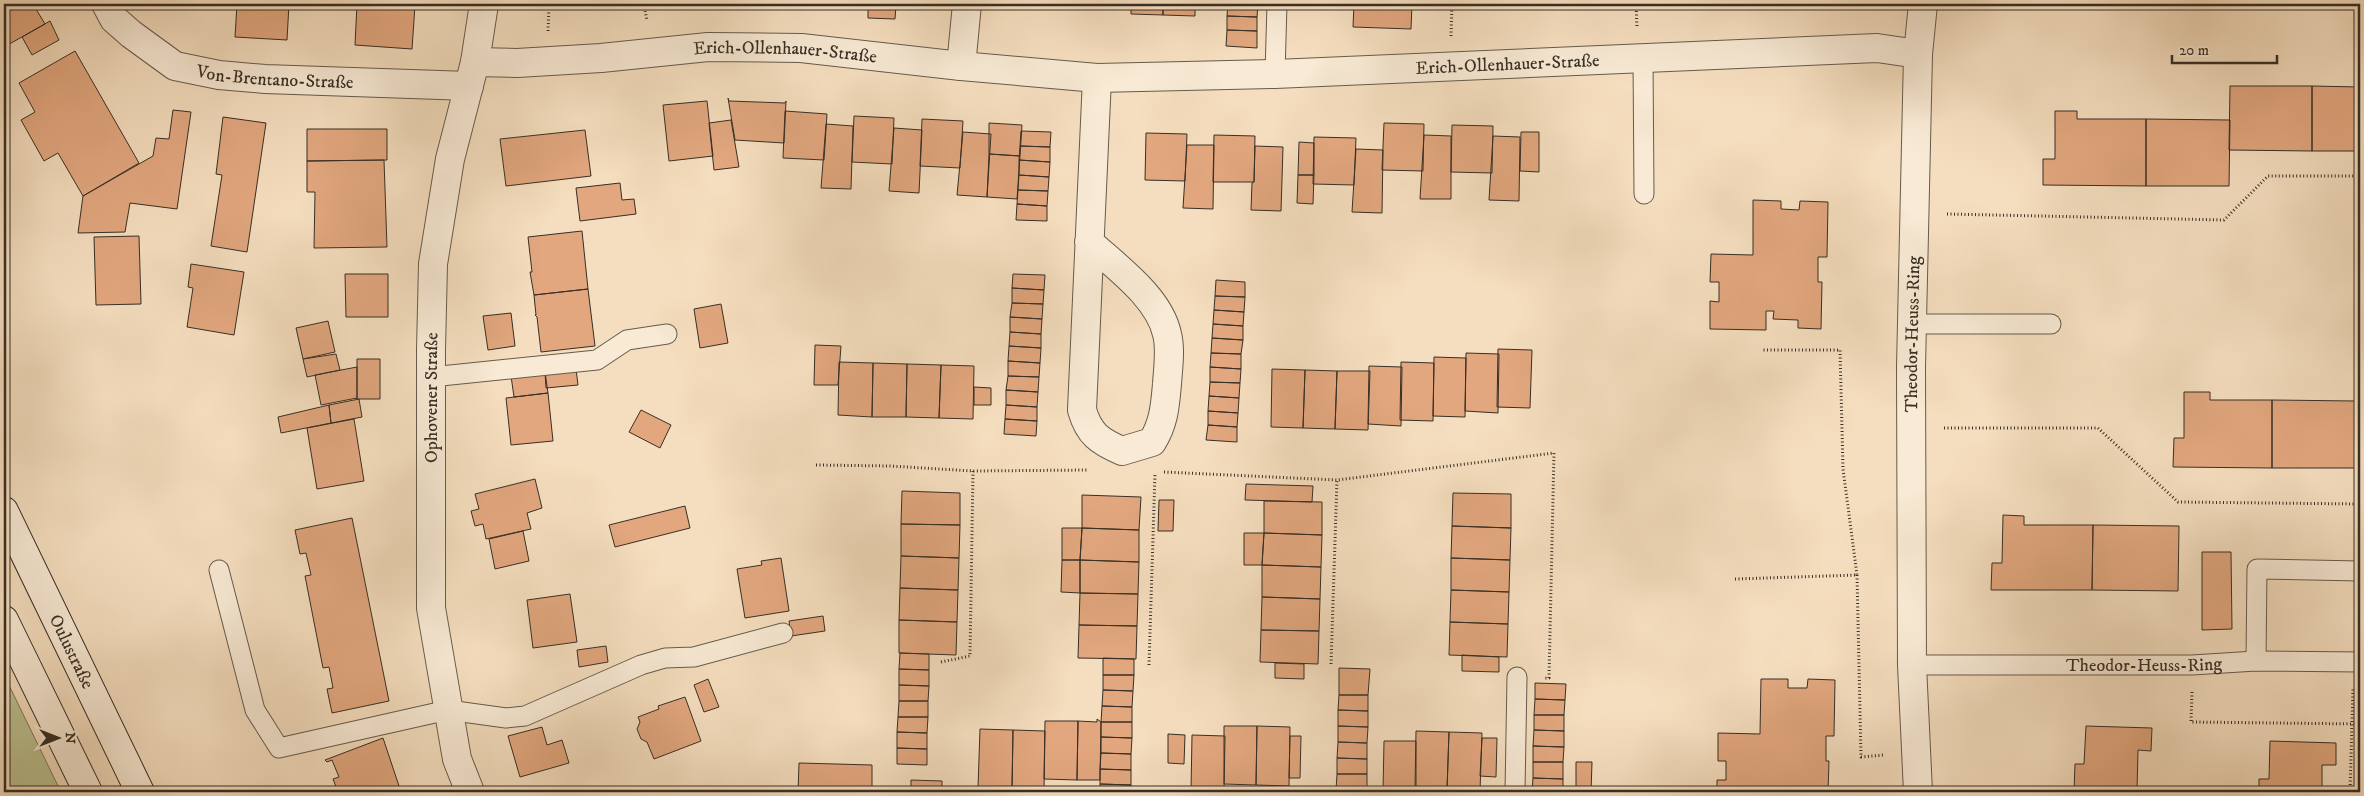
<svg xmlns="http://www.w3.org/2000/svg" width="2364" height="796" viewBox="0 0 2364 796" font-family="'IM FELL DW Pica',serif">
<style>
.green{fill:#bcc191;stroke:#7a785b}
.building{fill:#e2a77f;stroke:#372f25}
.lines{fill:none;stroke-linecap:round;stroke-linejoin:round}
.lane-casing{stroke:#665b4c;stroke-width:21}
.street-casing{stroke:#665b4c;stroke-width:30}
.secondary-casing{stroke:#372f25;stroke-width:30}
.path{stroke:#372f25;stroke-width:3;stroke-dasharray:1 2.5;stroke-linecap:butt}
.lane{stroke:#f8ead5;stroke-width:19}
.street{stroke:#f8ead5;stroke-width:28}
.secondary{stroke:#f8ead5;stroke-width:28}
.labels{text-anchor:middle;stroke-width:4;stroke-linejoin:round;paint-order:stroke}
.street-label{font-size:18px;fill:#372f25;stroke:#f8ead5}
</style>
<rect width="100%" height="100%" fill="#f5debf"/>
<filter id="stains"><feTurbulence type="fractalNoise" baseFrequency=".004" numOctaves="4"/><feColorMatrix values="0 0 0 0 .2 0 0 0 0 .09 0 0 0 0 .02 0 0 0 .5 -.17"/></filter>
<radialGradient id="worn" r=".72"><stop offset=".6" stop-color="#630" stop-opacity="0"/><stop offset="1" stop-color="#630" stop-opacity=".3"/></radialGradient>
<path class="green" d="M4 675 61 792H4Z"/>
<path class="building" d="M4 4H33L45 24 4 47Z
M237 4H289L287 40 235 37Z
M357 4 415 5 412 49 355 45Z
M405 4H432V6Z
M855 4H908V6L855 5Z
M1131 4H1163V15L1131 14Z
M1163 4H1195V16L1163 15Z
M1195 4H1228L1227 7 1195 6Z
M1228 4H1258L1257 17 1227 16Z
M1354 4H1412L1411 29 1353 27Z
M868 5 896 6 895 19 868 18Z
M1227 16 1257 17V31L1227 30Z
M50 21 59 40 32 55 22 37Z
M1227 30 1257 31V48L1226 46Z
M75 51 139 163 83 196 58 153 44 161 21 120 35 112 19 83Z
M2230 86H2312V151L2229 150Z
M2312 86 2360 87V151H2312Z
M728 98 729 101 785 103 786 101 784 143 735 140Z
M707 101 713 156 669 161 663 105Z
M173 110 191 112 177 209 130 203 125 232 78 233 83 196 153 156 156 138 169 139Z
M785 111 827 114 824 160 783 158Z
M2055 111H2077V119H2146V186L2043 185V159H2055Z
M854 116 894 118 892 164 852 162Z
M223 117 266 123 247 252 211 246 222 175 216 174Z
M922 119 963 121 960 168 920 166Z
M2146 119 2230 120 2229 186H2146Z
M731 120 739 167 714 170 709 123Z
M989 123 1022 125 1020 156 989 154Z
M1384 123 1424 124 1423 171 1382 170Z
M826 124 853 126 851 189 821 188Z
M1452 125 1493 126 1492 173 1451 172Z
M894 128 922 130 919 193 889 191Z
M307 129H387V160L307 161Z
M585 130 591 176 506 186 500 139Z
M1021 131 1051 132 1050 147 1020 146Z
M963 132 991 134 987 197 957 195Z
M1521 132H1539V172L1520 171Z
M1146 133 1187 134 1185 181 1145 180Z
M1214 135 1255 136 1254 182H1213Z
M1424 135 1451 136V199H1420Z
M1493 136 1520 137 1519 201 1489 200Z
M1314 137 1356 138 1354 185 1313 184Z
M1299 142 1314 143V175H1298Z
M1187 145H1214L1213 209 1183 208Z
M1020 146 1050 147V162L1019 160Z
M1255 146 1283 147 1281 211 1251 210 1252 183 1254 182Z
M1356 149 1383 150 1382 213 1352 212Z
M989 154 1020 156 1017 199 987 197Z
M384 160 387 247 314 248 315 192H307V161Z
M1019 160 1050 162 1049 177 1019 175Z
M1019 175 1049 177 1048 191 1018 190Z
M1298 175H1314L1313 204 1297 203Z
M620 183 622 200 634 199 636 214 580 221 576 188Z
M1018 190 1048 191 1047 206 1017 204Z
M1753 200 1781 201V209L1799 210 1800 201 1828 202 1827 257H1818V282H1822L1821 329 1798 328V320L1773 319 1774 311H1766V330L1710 329V301L1719 302V282H1710L1711 254 1753 255Z
M1017 204 1047 206V221L1016 220Z
M582 231 588 289 534 295 530 272H532L528 237Z
M139 236 141 304 96 305 94 237Z
M191 264 244 272 234 335 187 327 193 288 188 287Z
M345 274H388V317H346Z
M1013 274 1045 275 1044 290 1012 288Z
M1216 280 1245 282V297L1215 296Z
M1012 288 1044 290 1043 304 1012 303Z
M588 289 595 346 541 352 537 317 535 315H536L534 295Z
M1215 296 1245 297 1244 312 1214 310Z
M1012 303 1043 304 1042 319 1010 317Z
M721 304 728 343 700 348 694 309Z
M1214 310 1244 312 1243 326 1213 324Z
M511 313 515 346 488 350 483 316Z
M1010 317 1042 319 1041 334 1010 332Z
M328 321 335 352 303 359 296 328Z
M1213 324 1243 326V340L1212 338Z
M1010 332 1041 334V348L1009 346Z
M1212 338 1243 340 1241 354 1211 353Z
M815 345 841 346 838 385H814Z
M1009 346 1041 348 1040 363 1008 361Z
M1498 349 1532 350 1530 408 1497 407Z
M1211 353 1241 354V369L1210 367Z
M1466 353 1499 354 1498 413 1465 411Z
M336 354 340 370 307 377 303 359Z
M1434 357 1466 358 1465 417 1433 416Z
M357 359H380V399H357Z
M1008 361 1040 363 1039 377 1008 376Z
M839 362 873 363 872 417 838 415Z
M1401 362 1434 363 1433 421 1400 420Z
M873 363 907 364 906 417H872Z
M907 364 941 365 939 418 906 417Z
M941 365 974 366 973 419 939 418Z
M1369 366 1402 367 1401 426 1368 424Z
M357 367V398L321 405 315 375Z
M1210 367 1241 369 1240 383 1210 382Z
M576 369 578 385 546 388 545 372Z
M1272 369 1305 370 1303 428 1271 427Z
M1305 370 1337 371 1335 429 1303 428Z
M1337 371H1370L1368 430 1335 429Z
M545 372 548 393 514 397 511 376Z
M1008 376 1039 377 1038 392 1006 390Z
M1210 382 1240 383 1239 398 1209 396Z
M974 387 991 388V405H974Z
M1006 390 1038 392 1037 407 1006 405Z
M2184 392H2210V400H2272V468L2173 467 2174 438H2184Z
M548 393 553 441 511 445 506 398Z
M1209 396 1239 398 1238 413 1208 411Z
M359 399 362 417 331 423 329 405Z
M2272 400 2356 401V468H2272Z
M2356 401H2360V468H2356Z
M329 405 331 423 281 433 278 417Z
M1006 405 1037 407V421L1005 419Z
M641 410 671 425 660 448 629 432Z
M1208 411 1238 413 1237 427 1208 425Z
M354 419 364 481 317 489 307 428Z
M1005 419 1037 421 1036 436 1004 434Z
M1208 425 1237 427V442L1206 440Z
M535 479 542 508 527 513 531 529 486 539 483 524 475 526 471 511 479 509 475 494Z
M1246 484 1313 486 1312 502 1245 500Z
M902 491 960 493V525L901 524Z
M1453 493 1511 494V528L1452 526Z
M1082 495 1141 497 1139 530 1082 528Z
M1159 500H1174L1173 531H1158Z
M1264 501 1322 502V535L1264 533Z
M685 506 690 528 615 547 609 525Z
M2003 515 2024 516V525H2093L2092 590H1991L1992 563H2002Z
M352 518 389 701 332 713 327 689 333 688 329 667 323 668 305 576 311 575 306 553 300 554 295 530Z
M901 524 960 525 959 558 901 556Z
M2093 525 2179 526 2178 591 2092 590Z
M1452 526 1511 528 1510 560 1451 558Z
M1062 528H1082L1080 560H1062Z
M1082 528 1139 530V562L1080 560Z
M523 531 529 561 495 569 489 539Z
M1244 533H1264L1262 565H1244Z
M1264 533 1322 535 1321 567 1262 565Z
M2202 552H2231L2232 629 2202 630Z
M901 556 959 558 958 590 900 588Z
M781 558 789 611 745 618 737 569 762 565 761 561Z
M1451 558 1510 560 1509 592 1451 590Z
M1062 560H1080V593L1061 592Z
M1080 560 1139 562 1138 594 1080 593Z
M1262 565 1321 567 1320 599 1262 597Z
M900 588 958 590 957 622 899 620Z
M1451 590 1509 592 1508 624 1450 622Z
M1080 593 1138 594 1137 626 1079 625Z
M570 594 577 642 533 648 527 600Z
M1262 597 1320 599 1319 631 1261 630Z
M823 616 825 631 791 636 789 621Z
M899 620 957 622 956 655 899 653Z
M1450 622 1508 624 1507 657 1449 655Z
M1079 625 1137 626 1136 659 1078 658Z
M1261 630 1319 631 1318 664 1260 662Z
M606 646 608 662 579 667 577 650Z
M900 653 929 654V670L899 669Z
M1462 655 1499 657V672L1462 671Z
M1103 658 1134 659V675H1103Z
M1275 663 1304 664V679L1275 678Z
M1339 668 1370 669 1368 695H1339Z
M899 669 929 670V686L899 685Z
M1103 675H1134L1133 691 1103 690Z
M708 679 719 707 704 712 694 685Z
M1761 679H1788V688H1807L1808 679 1835 680 1834 736H1826V761H1829L1828 792H1781V790L1774 789V792H1717V780H1726V761H1718V733L1760 734Z
M1535 683 1566 684 1565 700 1535 699Z
M899 685 929 686 928 701H899Z
M1103 690 1133 691 1132 707 1102 706Z
M1339 695H1368V711L1338 710Z
M685 697 701 741 654 759 647 742 641 739 637 729 640 722 638 717 659 709 658 706Z
M1535 699 1565 700 1564 715H1534Z
M899 701H928V717H898Z
M1102 706 1132 707V722H1101Z
M1338 710 1368 711V727L1338 726Z
M1534 715H1564V731L1534 730Z
M898 717H928L927 733 897 732Z
M1097 719 1101 722 1100 780H1077L1078 721 1097 722Z
M1045 721H1078L1077 780 1044 779Z
M1101 722H1132V738L1101 737Z
M1224 726H1257L1256 785 1224 784Z
M1257 726 1290 727 1289 786 1256 785Z
M1338 726 1368 727 1367 743 1338 742Z
M2086 726 2152 728 2151 751 2138 750 2137 792H2074L2075 764H2084Z
M542 727 547 745 562 740 569 763 520 777 508 736Z
M980 729 1013 730 1012 789 978 788Z
M1013 730 1045 731 1044 790 1012 789Z
M1534 730 1564 731V747L1533 746Z
M1416 731 1449 732 1447 790 1415 789Z
M897 732 927 733V749L897 748Z
M1449 732 1482 733 1480 791 1447 790Z
M1168 734 1185 735 1184 764 1168 763Z
M1192 735 1225 736 1224 792H1191Z
M1290 736H1301L1300 778H1289Z
M1101 737 1132 738 1131 754 1101 753Z
M383 738 401 792H338L333 779 339 777 332 760 327 762 325 760Z
M1482 738H1497L1496 777 1480 776Z
M1384 741H1416V792H1383Z
M2270 741 2336 743V765H2322V792H2259V779H2269Z
M1338 742 1367 743V759L1337 758Z
M1533 746 1564 747 1563 762H1533Z
M897 748 927 749V765L897 764Z
M1101 753 1131 754V770L1100 769Z
M1337 758 1367 759V774H1337Z
M1533 762H1563V779L1533 778Z
M1576 762H1592L1591 792H1576Z
M799 763 872 765V792H798Z
M1100 769 1131 770V785L1100 784Z
M1337 774H1367V790H1336Z
M1533 778 1563 779V792H1532Z
M911 780 942 781V792H911Z
M1100 784 1131 785 1130 792H1100Z
M1336 790H1367V792H1336Z"/>
<g class="lines">
<g class="lane-casing">
<g id="lane">
<path d="M1643 58 1644 194"/>
<path d="M1275 74 1277 4"/>
<path d="M1912 324H2051"/>
<path d="M431 377 597 360 627 340 667 334"/>
<path d="M219 570 255 710 279 748 448 710 506 718 525 716 641 665 665 658 694 657 783 633"/>
<path d="M2256 661 2257 569 2360 571"/>
<path id="s1" d="M1912 665H2192L2256 661 2360 662"/>
<path d="M1515 792 1517 677"/>
</g>
</g>
<g class="street-casing">
<g id="street">
<path id="s2" d="M106 4 114 19 131 34 175 66 219 75 265 79 469 86"/>
<path id="s3" d="M475 62 517 63 601 58 708 47 801 48 961 66 1097 78 1275 74 1877 48 1918 54"/>
<path d="M961 66 967 4"/>
<path d="M1089 242C1116 267 1159 297 1167 334 1171 349 1168 368 1167 384 1165 406 1164 423 1152 442L1122 451C1099 441 1089 434 1082 410L1097 78"/>
<path id="s4" d="M470 792 457 759 431 608V350L433 264 450 159 475 62 484 4"/>
<path id="s5" d="M1918 792 1912 665 1911 367 1918 54 1923 4"/>
</g>
</g>
<g class="secondary-casing">
<g id="secondary">
<path id="s6" d="M4 511 140 792"/>
<path d="M4 620 88 792"/>
</g>
</g>
<path class="path" d="M548 4H561
M644 4 647 21
M1636 4 1637 28
M548 31 549 6
M1451 36 1452 4
M1947 214 2224 220 2268 176H2360
M1944 428H2098L2178 502 2360 504
M816 465 890 466 973 471 1088 470
M1164 472 1337 480 1554 453 1549 678H1545
M1857 575 1861 757 1884 755
M1735 579 1857 575 1843 469 1840 350H1761
M941 662 970 656 973 471
M1331 664 1337 480
M1149 665 1155 473
M2192 692 2191 722 2360 724
M2350 792 2353 688"/>
<use href="#lane" class="lane"/>
<use href="#street" class="street"/>
<use href="#secondary" class="secondary"/>
</g>
<g class="labels">
<g class="street-label">
<text dy="6" stroke="none"><textPath href="#s3" startOffset="311">Erich-Ollenhauer-Straße</textPath></text>
<text dy="6" stroke="none"><textPath href="#s3" startOffset="1035">Erich-Ollenhauer-Straße</textPath></text>
<text dy="6" stroke="none"><textPath href="#s2" startOffset="195">Von-Brentano-Straße</textPath></text>
<text dy="6" stroke="none"><textPath href="#s5" startOffset="458">Theodor-Heuss-Ring</textPath></text>
<text dy="6" stroke="none"><textPath href="#s4" startOffset="399">Ophovener Straße</textPath></text>
<text dy="6" stroke="none"><textPath href="#s6" startOffset="156">Oulustraße</textPath></text>
<text dy="6" stroke="none"><textPath href="#s1" startOffset="232">Theodor-Heuss-Ring</textPath></text>
</g>
</g>
<rect width="2364" height="796" fill="none" stroke="#f5debf" stroke-width="20"/>
<rect x="5" y="5" width="2354" height="786" fill="none" stroke="#372f25" stroke-width="2.5"/>
<rect x="10" y="10" width="2344" height="776" fill="none" stroke="#372f25"/>
<g transform="translate(58 738) rotate(90)" stroke="#f8ead5" stroke-width="4" paint-order="stroke">
<path d="M0-4L9 19L0 12L-9 19Z" fill="#372f25"/>
<text y="-8" font-size="14" font-weight="bold" text-anchor="middle" fill="#372f25">N</text>
</g>
<path d="M2172 55v8h105v-8" fill="none" stroke="#372f25" stroke-width="2.5"/>
<text x="2179" y="55" font-size="15" fill="#372f25" stroke="#f8ead5" stroke-width="4" paint-order="stroke">20 m</text>
<rect width="100%" height="100%" filter="url(#stains)"/>
<rect width="100%" height="100%" fill="url(#worn)"/>
</svg>
